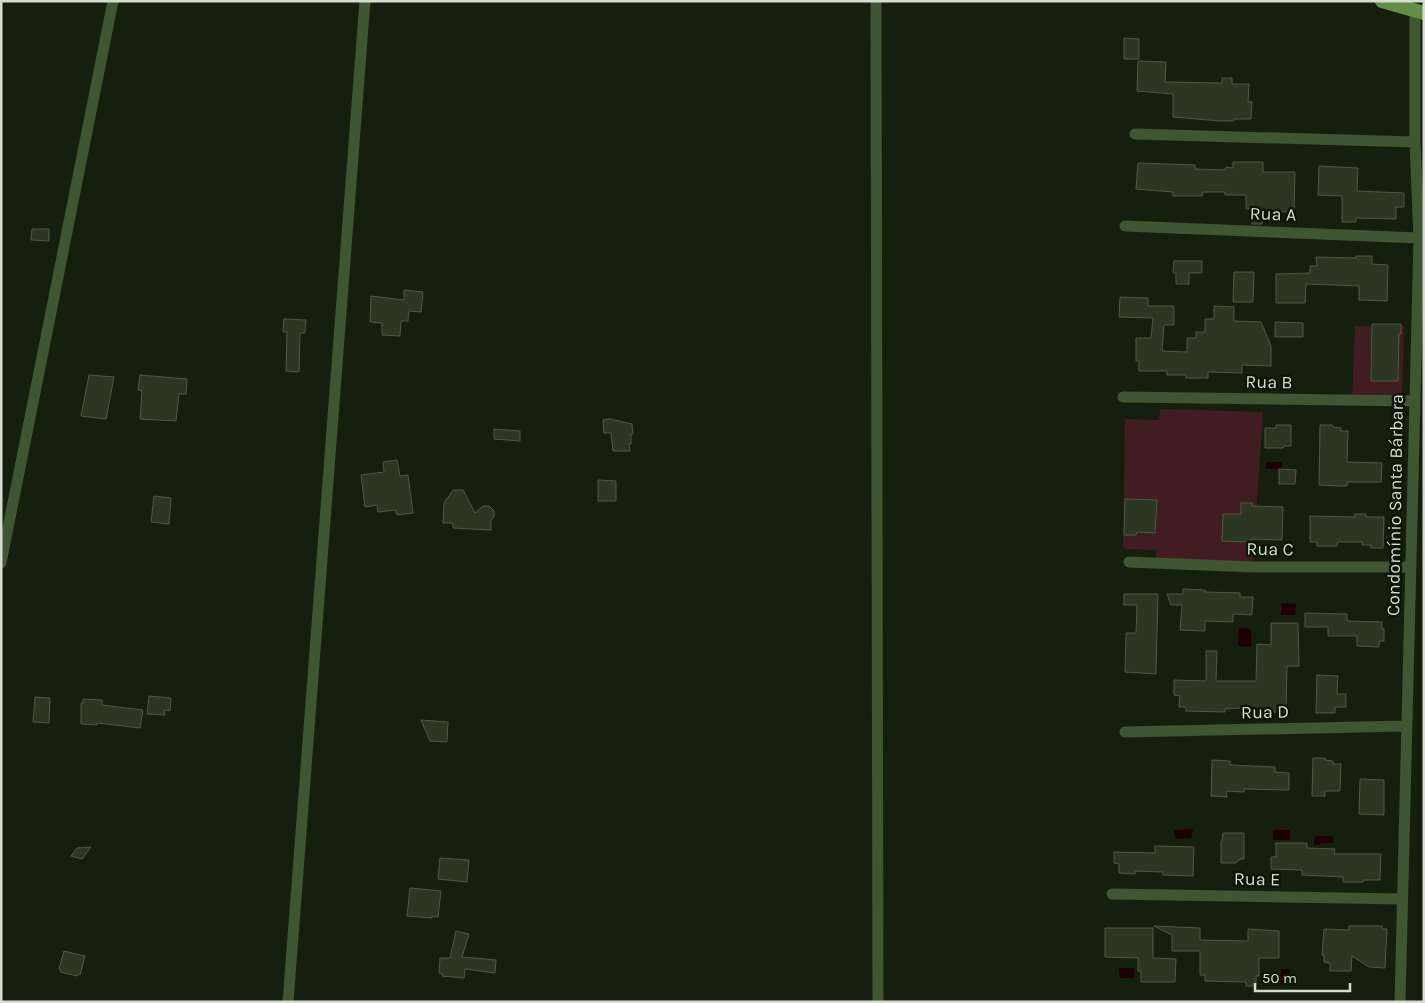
<svg xmlns="http://www.w3.org/2000/svg" width="1425" height="1003" viewBox="0 0 1425 1003" font-family="Karla,sans-serif">
<style>
.green{fill:#411d22}
.water{fill:#1d0004}
.building{fill:#2b3623;stroke:#4e5a46}
.lines{fill:none;stroke-linecap:round;stroke-linejoin:round}
.minor{stroke:#405532;stroke-width:11}
.primary{stroke:#638e43;stroke-width:14}
.labels{text-anchor:middle;stroke-width:5;stroke-linejoin:round;paint-order:stroke}
.street-label{font-size:18px;fill:#d5dcd0;stroke:#0c1605}
</style>
<rect width="100%" height="100%" fill="#141f0d"/>
<path class="green" d="M1355 326H1404L1402 398 1352 399Z
M1160 409 1263 412 1253 563 1156 560V550L1125 549 1123 546 1125 419 1159 420Z"/>
<path class="water" d="M1266 462H1282V469H1266Z
M1282 603 1296 604 1295 615H1281Z
M1239 628 1251 629V647L1238 646Z
M1193 829 1191 838 1175 839 1174 830Z
M1273 830H1290V840H1273Z
M1315 836H1333V843H1320V845H1314Z
M1119 968H1134L1135 978H1120Z
M1281 969H1290L1289 985 1280 984Z"/>
<path class="building" d="M1124 38 1139 39V59H1124Z
M1138 61 1166 62 1165 82 1222 83V78H1232V84H1249L1248 102H1252L1251 119H1234V121H1220L1173 117V94L1137 91Z
M1233 162H1263V172H1295L1294 212 1263 211 1262 224H1252V209H1246V195H1225V192H1203L1202 196H1173V192L1136 189 1138 163 1195 165V169L1225 170 1226 167 1233 168Z
M1319 166 1358 168 1357 191 1404 193V207H1396V219L1356 218V222H1342V196L1318 195Z
M32 229H49V241L31 240Z
M1356 256H1372V264L1388 265 1387 301 1359 300V286L1306 284 1305 303H1276V274L1310 273V266H1317L1316 257 1356 258Z
M1174 261H1202V273H1189V284H1176V273H1173Z
M1234 272H1254L1253 302H1233Z
M404 290 423 292 421 312 409 311 408 321H401L400 336 382 335V323L370 322 371 296 404 300Z
M1120 297 1148 298V306H1174V325H1164L1162 351 1187 352V338H1196V332H1205V319H1214V306L1234 307V321L1261 322 1271 346V366L1242 365V373L1208 372V378H1186V375H1167V371H1139V361H1136V338H1151L1153 318 1119 317Z
M284 319 306 320 305 333H300L299 372 286 371 287 332H283Z
M1275 322 1303 323V337H1275Z
M1372 324H1401V334H1399L1398 381H1371Z
M89 375 114 377 106 419 81 416Z
M140 375 187 379 186 394H179L176 421 140 419 142 391 138 390Z
M610 419 632 424 633 434H631V444H629L630 451H613L611 433H604L603 420Z
M1276 425H1291V446H1284L1283 448H1265V428H1276Z
M1320 425H1332L1333 427 1341 428 1340 431H1348L1347 462 1382 463 1381 482H1347V486H1339L1319 485Z
M494 429 520 431V441L494 439Z
M397 460 400 476 408 475 413 513 397 515 396 510 378 512 377 505 365 507 361 475 384 472 383 462Z
M1279 469 1296 470 1295 484H1279Z
M598 480 616 481V501H598Z
M453 490H463L475 513 483 506H489L494 511V517L491 520V530L453 528V523H443L444 503Z
M154 496 171 498 169 524 151 522Z
M1125 499 1157 500 1155 533 1137 532 1136 535H1124Z
M1241 503H1252V506L1283 507 1282 540 1251 539V542L1222 541 1223 514H1241Z
M1355 514H1366V517H1384L1383 548H1371V545H1362V542H1338L1337 546H1317V542H1310V516L1355 517Z
M1183 589 1205 590V592L1240 593V597H1253L1252 615 1233 614V622L1205 621V631L1180 630 1182 605H1171L1167 594H1183Z
M1124 594H1158L1156 674 1125 672 1126 633H1136L1137 605H1124Z
M1305 613 1347 614V621L1382 622V629H1384V641H1379V647L1357 646V636H1328V627H1305Z
M1271 623H1298L1299 666H1287L1286 712H1273V709L1241 708 1225 709V712L1186 711V707H1179L1180 696 1174 695V680L1206 681V651H1217L1216 681H1256L1257 644 1271 645Z
M1317 675 1338 676 1337 694H1346V707H1335V713H1316Z
M149 696 171 698 170 711 164 710 165 715 147 714Z
M35 697 50 698 49 723 33 722Z
M83 699 102 700V705L143 710 140 728 97 723V725L81 724V703H83Z
M421 720 448 722 447 742 430 741Z
M1313 758H1325V760L1333 761V764H1341L1340 791H1325V796H1312Z
M1212 760 1230 761V765L1275 767V772L1289 773V790L1244 789V792L1226 791 1227 797 1211 796Z
M1360 779 1384 780V815L1359 814Z
M1223 833H1244V859H1240L1236 863H1221V841H1222Z
M1276 843H1307V848L1335 849 1334 854H1381L1380 880H1363V882H1343V877L1302 875V870L1271 869V857H1276Z
M1155 846 1194 847 1193 876 1163 875V872L1135 871V874L1119 873V864L1114 863V852L1155 853Z
M91 847 82 859 71 856 77 848Z
M440 858 469 860 467 882 438 879Z
M410 888 441 891 438 917 432 916V918L407 916Z
M1154 926 1200 928V940L1248 941V929L1279 931V958H1259V976H1256V986H1246V982L1205 981V975H1200V951H1172V935Z
M1349 926H1382V929H1387L1385 968 1369 967 1352 956 1351 971H1330V963L1324 962V955H1322L1324 929 1349 930Z
M1105 928H1153V958L1176 959 1175 982H1141V971H1138V958L1105 957Z
M456 931 469 934 462 957 496 960 495 973 465 969 464 978 442 976 443 974 439 973 440 958H450Z
M64 951 85 956 80 975 78 974 77 976 60 972 61 970 59 969Z"/>
<g class="lines">
<path class="minor" d="M876 1 878 1002
M1135 134 1415 142
M1125 226 1419 238
M1123 397 1415 401
M1129 562 1253 567H1411
M1 563 113 1
M1125 732 1407 726
M1112 894 1402 899
M288 1002 365 1
M1400 1002 1419 238 1415 142V10"/>
<path class="primary" d="M1382 1 1424 13"/>
</g>
<g class="labels">
<g class="street-label">
<text transform="translate(1273 214) rotate(2)" y="6">Rua A</text>
<text transform="translate(1269 382) rotate(1)" y="6">Rua B</text>
<text transform="translate(1395 505) rotate(-89)" y="6">Condomínio Santa Bárbara</text>
<text transform="translate(1270 549) rotate(1)" y="6">Rua C</text>
<text transform="translate(1265 712) rotate(-1)" y="6">Rua D</text>
<text transform="translate(1257 879) rotate(1)" y="6">Rua E</text>
</g>
</g>
<rect width="1425" height="1003" fill="none" stroke="#d5dcd0" stroke-width="5"/>
<path d="M1255 983v8h95v-8" fill="none" stroke="#d5dcd0" stroke-width="2.5"/>
<text x="1262" y="983" font-size="15" fill="#d5dcd0" stroke="#0c1605" stroke-width="4" paint-order="stroke">50 m</text>
</svg>
